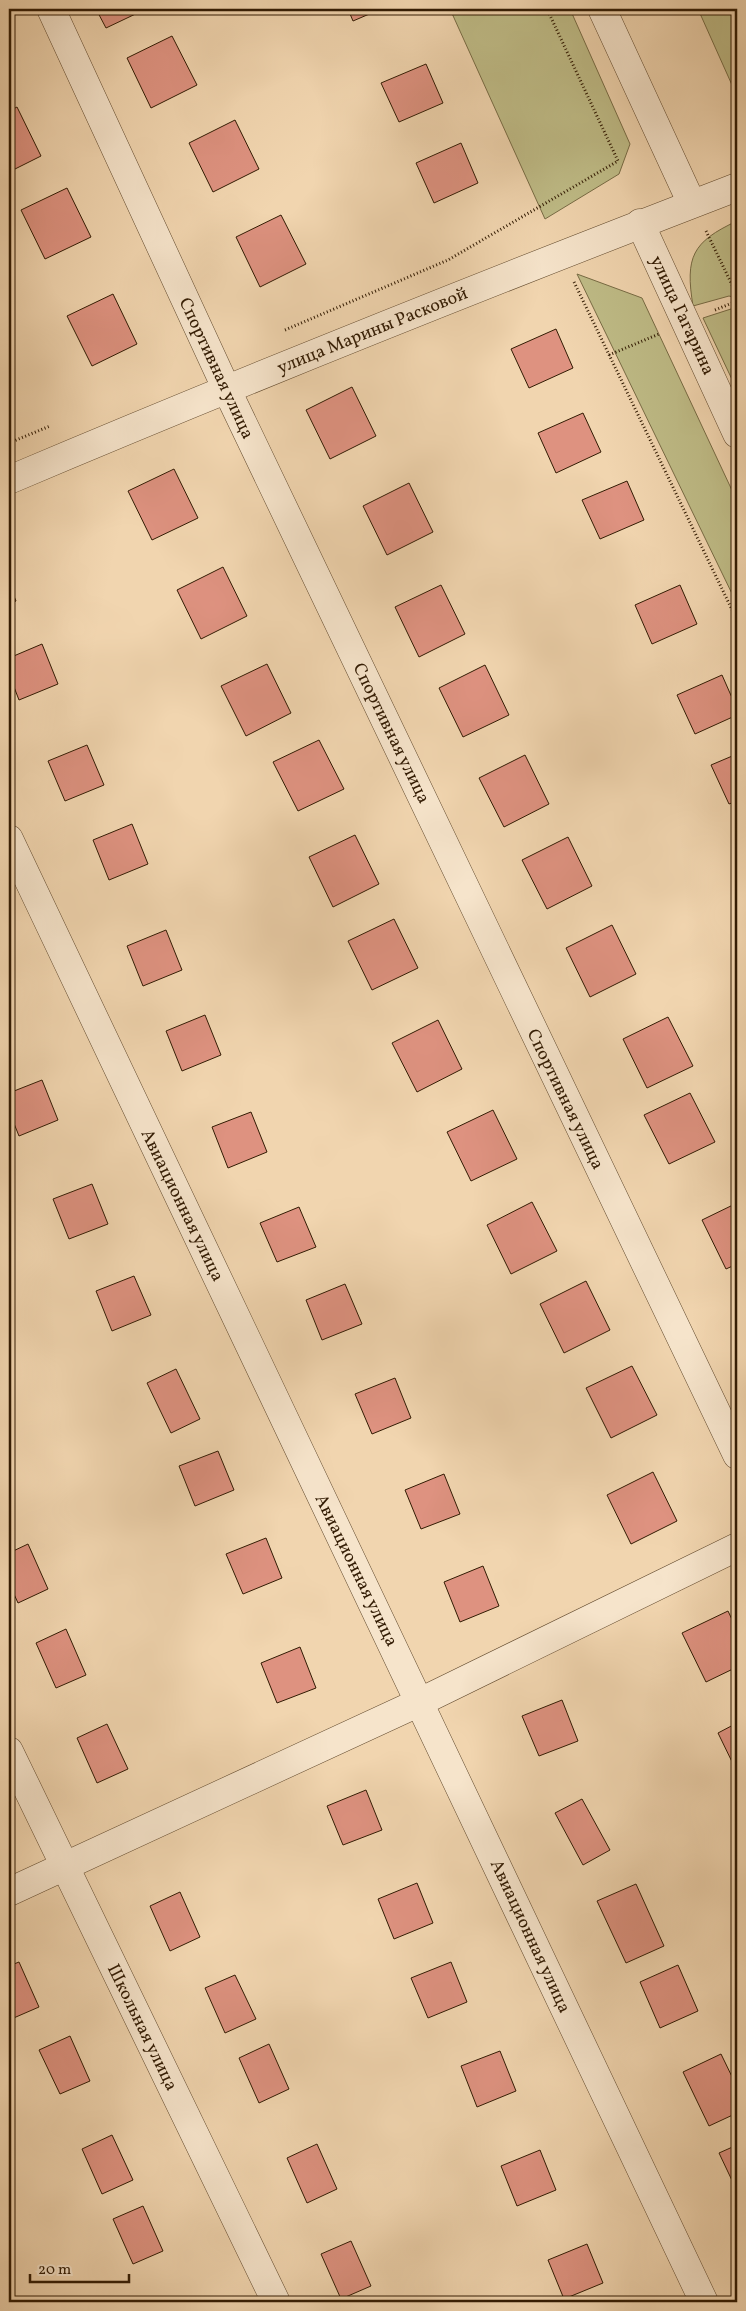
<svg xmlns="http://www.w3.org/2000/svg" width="746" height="2311" viewBox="0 0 746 2311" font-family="Vollkorn,serif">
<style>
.green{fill:#bfbc87;stroke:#786c45}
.building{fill:#de9280;stroke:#321b03}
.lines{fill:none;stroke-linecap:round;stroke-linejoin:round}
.minor-casing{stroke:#624a2e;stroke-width:29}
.path{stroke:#321b03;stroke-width:3;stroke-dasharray:1 2.5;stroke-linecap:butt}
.minor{stroke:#f6e4cb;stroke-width:28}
.labels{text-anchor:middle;stroke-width:4;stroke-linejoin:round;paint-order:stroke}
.street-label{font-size:18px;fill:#321b03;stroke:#f6e4cb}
</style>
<rect width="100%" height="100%" fill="#f1d5af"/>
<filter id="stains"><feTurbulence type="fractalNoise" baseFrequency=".004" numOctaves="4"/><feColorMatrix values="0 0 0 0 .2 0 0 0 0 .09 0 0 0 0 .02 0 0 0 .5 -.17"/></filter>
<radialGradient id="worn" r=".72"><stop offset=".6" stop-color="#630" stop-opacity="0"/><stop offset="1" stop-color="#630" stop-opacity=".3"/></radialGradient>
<path class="green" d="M450 9H570L630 144 619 174 545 219Z
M698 9H737V83L732 85Z
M737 221V298L729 296 693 306C685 257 692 242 737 221Z
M577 274 642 298 737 501V604Z
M734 308 737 316V390L703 318Z"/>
<path class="building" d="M96 9H146L106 28Z
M348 9H381L353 21Z
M172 36 197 85 151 108 127 58Z
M426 64 443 103 399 122 381 83Z
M17 107 41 156 9 172V111Z
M235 120 259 169 213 192 189 143Z
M461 143 478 183 434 203 416 163Z
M67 188 91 237 45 259 21 210Z
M281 215 306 264 260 287 236 237Z
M113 294 137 344 92 366 67 316Z
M556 329 573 368 529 388 511 349Z
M352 387 376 436 330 459 306 410Z
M583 413 601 452 556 473 538 433Z
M174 469 198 518 152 540 128 491Z
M627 481 644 520 600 539 582 500Z
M409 483 433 532 387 555 363 506Z
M223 567 247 616 201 639 177 590Z
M9 584 16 601 9 604Z
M441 585 465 634 419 657 395 607Z
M680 585 697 624 652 644 635 605Z
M42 644 58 684 19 700 9 674V658Z
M267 664 291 713 246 736 221 686Z
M485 665 509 715 463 737 439 688Z
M722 675 737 709V715L695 734 677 695Z
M319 740 344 789 298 811 273 762Z
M87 745 104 785 65 801 48 761Z
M737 754V801L729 804 711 765Z
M525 755 549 804 504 827 479 778Z
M132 824 148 864 109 880 93 840Z
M355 835 379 884 333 907 309 857Z
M568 837 592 886 547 909 522 860Z
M394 919 418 968 372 990 348 941Z
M612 925 636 974 590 997 566 948Z
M166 930 182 970 143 986 127 946Z
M205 1015 221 1055 182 1071 166 1031Z
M668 1017 693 1066 647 1088 623 1039Z
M438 1020 462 1069 417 1092 392 1043Z
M42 1080 58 1120 19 1136 9 1111V1093Z
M690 1093 715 1142 669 1164 644 1115Z
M493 1110 517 1159 471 1181 447 1132Z
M251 1112 267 1152 228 1168 212 1127Z
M92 1184 108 1224 69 1239 53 1199Z
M532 1202 557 1251 511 1274 487 1225Z
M737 1203V1264L726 1269 702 1220Z
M299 1207 316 1247 277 1262 260 1223Z
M134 1276 151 1315 112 1331 96 1291Z
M586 1281 610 1330 564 1353 540 1304Z
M345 1284 362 1324 322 1340 306 1300Z
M632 1366 657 1415 611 1438 586 1388Z
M176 1369 200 1419 171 1433 147 1383Z
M395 1378 411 1418 372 1434 355 1394Z
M218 1451 234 1490 195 1506 179 1466Z
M653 1472 677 1521 631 1544 607 1495Z
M444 1474 460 1514 421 1529 405 1490Z
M266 1538 282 1578 243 1594 226 1554Z
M28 1544 48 1589 18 1603 9 1583V1553Z
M483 1566 499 1606 460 1622 444 1582Z
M728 1611 737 1630V1667L706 1682 682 1633Z
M66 1629 86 1675 56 1688 36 1643Z
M300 1647 316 1688 277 1703 261 1663Z
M562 1700 578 1741 539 1756 522 1716Z
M737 1723V1772L718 1733Z
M107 1724 128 1769 97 1783 77 1738Z
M366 1790 382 1830 343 1845 327 1806Z
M582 1799 610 1850 583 1865 555 1813Z
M417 1883 433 1923 394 1939 378 1899Z
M636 1884 664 1946 626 1963 597 1901Z
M180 1892 200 1937 170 1951 150 1906Z
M19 1962 39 2007 9 2020V1966Z
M451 1962 467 2002 428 2018 411 1978Z
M678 1965 698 2011 660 2028 640 1982Z
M235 1975 256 2019 225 2033 205 1988Z
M70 2036 90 2081 60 2094 39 2050Z
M269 2044 289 2089 259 2103 239 2058Z
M500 2051 516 2091 477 2107 461 2066Z
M721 2054 737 2087V2113L709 2126 683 2072Z
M112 2135 133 2180 102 2194 82 2149Z
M317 2144 337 2189 307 2203 287 2158Z
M737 2145V2191L719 2153Z
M540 2150 556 2190 517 2206 501 2166Z
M143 2206 163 2251 133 2264 113 2219Z
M351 2241 371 2286 341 2299 321 2254Z
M587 2244 603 2283 564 2299 548 2260Z"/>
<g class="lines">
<g class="minor-casing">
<path id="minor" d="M51 9 226 388 737 1455
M602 9 692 204
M640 223 737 434
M9 480C250 378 493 281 737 187
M9 839 704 2302
M9 1751 276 2302
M9 1892 420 1702 737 1547"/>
</g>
<path class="path" d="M706 231 737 295
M574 282 737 620
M715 310 737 301
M285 330 448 260 618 161 547 9
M609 355 659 334
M9 443 50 426"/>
<use href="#minor" class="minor"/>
</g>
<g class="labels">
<g class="street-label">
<text transform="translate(683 315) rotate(65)" y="6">улица Гагарина</text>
<text transform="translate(372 330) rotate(-22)" y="6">улица Марины Расковой</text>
<text transform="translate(217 368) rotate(65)" y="6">Спортивная улица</text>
<text transform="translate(392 733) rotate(64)" y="6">Спортивная улица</text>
<text transform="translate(566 1099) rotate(64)" y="6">Спортивная улица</text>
<text transform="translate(183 1205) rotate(64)" y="6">Авиационная улица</text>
<text transform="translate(357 1570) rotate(64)" y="6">Авиационная улица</text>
<text transform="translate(531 1936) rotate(65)" y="6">Авиационная улица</text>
<text transform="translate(143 2027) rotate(64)" y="6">Школьная улица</text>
</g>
</g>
<rect width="746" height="2311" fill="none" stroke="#f1d5af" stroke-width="30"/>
<rect x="10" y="10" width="726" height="2291" fill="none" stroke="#321b03" stroke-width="2.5"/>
<rect x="15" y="15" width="716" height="2281" fill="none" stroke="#321b03"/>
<path d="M30 2274v8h99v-8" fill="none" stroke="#321b03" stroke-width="2.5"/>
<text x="38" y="2274" font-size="15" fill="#321b03" stroke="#f6e4cb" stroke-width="4" paint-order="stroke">20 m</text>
<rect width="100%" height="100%" filter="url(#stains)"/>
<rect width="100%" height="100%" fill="url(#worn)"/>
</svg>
